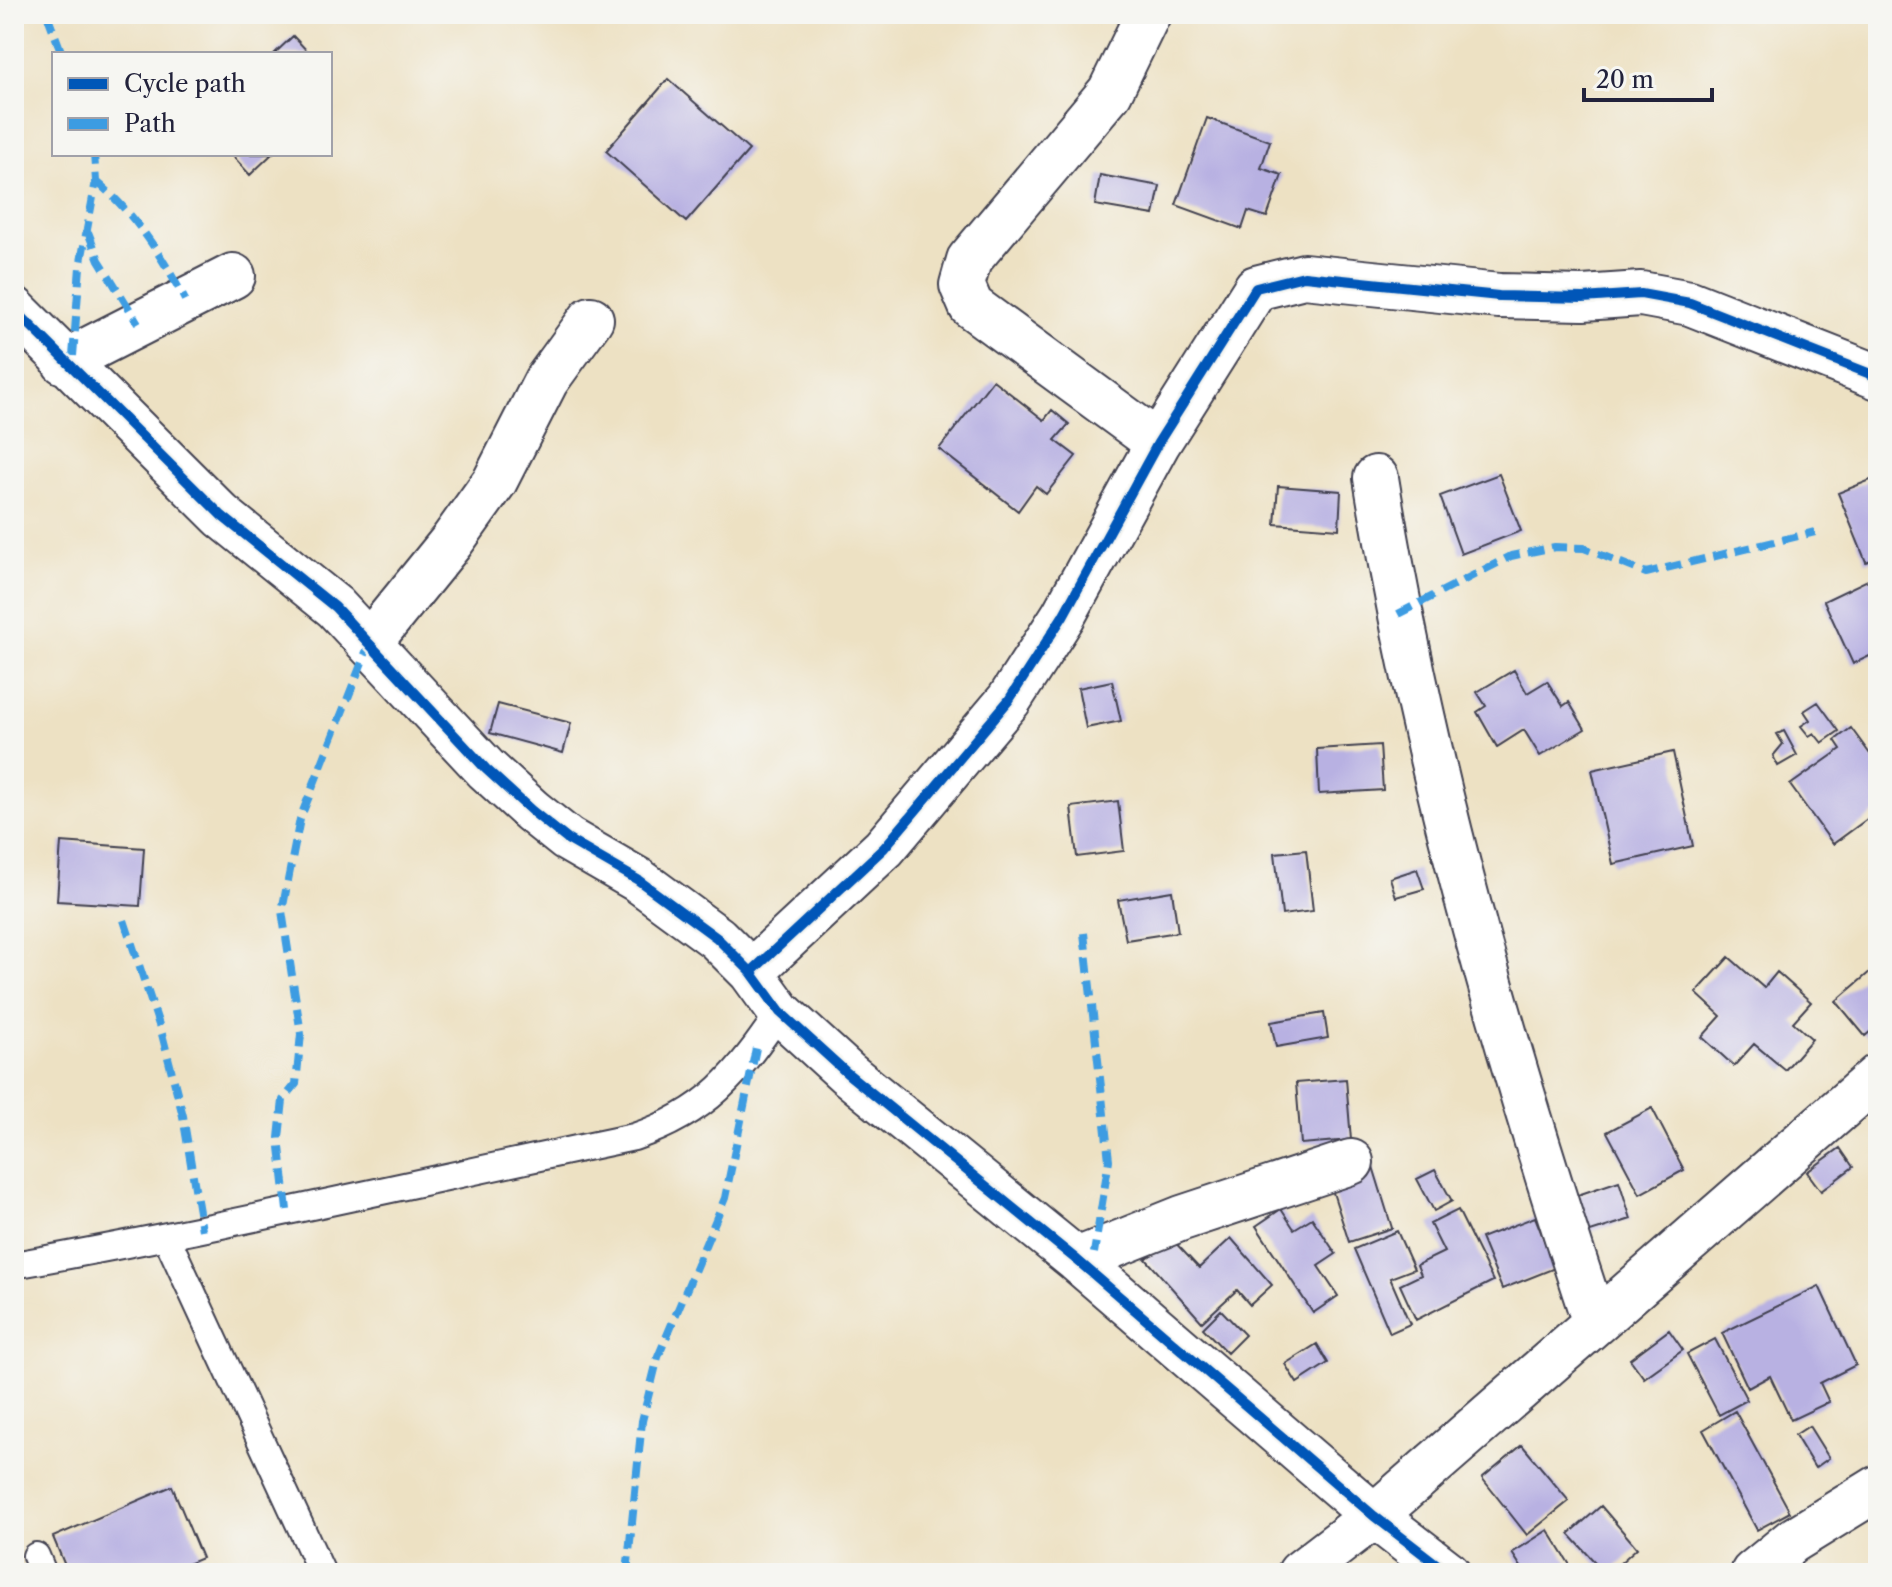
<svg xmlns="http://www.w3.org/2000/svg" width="1892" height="1587" viewBox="0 0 1892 1587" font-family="'Libre Caslon Text',serif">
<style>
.building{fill:#b8b1e2}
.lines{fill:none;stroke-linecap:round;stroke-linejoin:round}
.lane-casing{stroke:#403f4f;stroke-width:30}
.street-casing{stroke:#403f4f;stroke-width:48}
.lane{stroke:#fff;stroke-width:26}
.street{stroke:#fff;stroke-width:44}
.quiet{stroke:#3c9ce2;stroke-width:8;stroke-dasharray:16 8;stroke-linecap:butt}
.cycleway-casing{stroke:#f6f6f2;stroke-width:15}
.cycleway{stroke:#0057b8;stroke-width:10}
</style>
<rect width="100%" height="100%" fill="#f6f6f2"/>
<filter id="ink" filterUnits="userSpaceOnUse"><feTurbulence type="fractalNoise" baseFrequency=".0125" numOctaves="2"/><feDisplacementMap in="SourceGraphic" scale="16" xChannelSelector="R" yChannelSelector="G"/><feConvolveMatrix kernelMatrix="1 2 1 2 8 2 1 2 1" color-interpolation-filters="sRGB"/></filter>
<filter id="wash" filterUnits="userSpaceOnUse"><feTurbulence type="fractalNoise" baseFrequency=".006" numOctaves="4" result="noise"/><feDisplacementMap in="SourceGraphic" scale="32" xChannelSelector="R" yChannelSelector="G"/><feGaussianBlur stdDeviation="1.8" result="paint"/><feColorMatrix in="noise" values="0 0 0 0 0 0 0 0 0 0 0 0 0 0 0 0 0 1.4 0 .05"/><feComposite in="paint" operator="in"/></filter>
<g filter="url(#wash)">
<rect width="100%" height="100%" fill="#ede1c3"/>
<g id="blocks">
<path class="building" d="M293 36 310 54H274Z
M668 79 749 150 686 222 606 151Z
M1207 118 1270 141 1261 168 1282 175 1267 217 1248 211 1242 229 1176 205Z
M231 154H272L250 175Z
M1100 175 1160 186 1154 215 1095 205Z
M993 380 1044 420 1052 410 1069 424 1055 440 1076 456 1046 494 1036 486 1018 511 939 449Z
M1499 474 1521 531 1461 554 1440 496Z
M1878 477V557L1866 562 1838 493Z
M1278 486 1341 491 1339 529 1275 524Z
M1878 575V652L1853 664 1824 601Z
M1514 670 1527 693 1547 681 1563 706 1569 702 1585 729 1540 756 1524 730 1497 747 1477 712 1486 706 1477 692Z
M1112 681 1121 721 1086 728 1078 688Z
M1818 702 1839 731 1822 743 1814 733 1809 736 1801 726 1810 720 1804 711Z
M498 704 571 723 563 753 490 733Z
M1851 728 1878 765V811L1833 844 1790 785 1841 749 1835 740Z
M1784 731 1797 755 1778 766 1773 756 1783 744 1777 734Z
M1380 745 1383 790 1319 794 1317 749Z
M1673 752 1693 846 1613 864 1592 770Z
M1118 801 1124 851 1077 857 1071 807Z
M61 842 144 848 140 906 57 901Z
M1306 850 1313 911 1282 915 1275 853Z
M1417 869 1424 889 1396 897 1390 878Z
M1172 891 1178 932 1126 940 1118 900Z
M1729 957 1764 988 1777 972 1811 1002 1793 1022 1812 1039 1785 1070 1754 1044 1734 1066 1702 1037 1721 1016 1696 993Z
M1878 965V1025L1865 1036 1836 1001Z
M1324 1013 1328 1038 1276 1047 1271 1022Z
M1346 1079 1351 1140 1301 1144 1296 1083Z
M1652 1108 1684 1170 1640 1194 1607 1132Z
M1840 1148 1853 1167 1821 1191 1807 1172Z
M1371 1160 1392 1228 1349 1242 1327 1174Z
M1435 1170 1452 1201 1434 1211 1417 1179Z
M1619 1181 1631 1219 1578 1236 1566 1199Z
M1281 1209 1294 1229 1312 1218 1336 1254 1318 1266 1338 1296 1313 1313 1256 1226Z
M1458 1210 1493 1281 1416 1320 1400 1285 1421 1275 1417 1265 1444 1252 1430 1224Z
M1535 1217 1555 1268 1502 1289 1481 1238Z
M1397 1231 1414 1269 1390 1278 1410 1324 1390 1333 1354 1249Z
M1171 1238 1199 1268 1231 1238 1272 1285 1250 1305 1237 1290 1202 1322 1146 1259Z
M1819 1286 1856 1365 1820 1383 1829 1402 1791 1420 1770 1376 1748 1388 1722 1333Z
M1221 1310 1245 1335 1227 1353 1203 1328Z
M1669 1330 1683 1350 1644 1378 1630 1359Z
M1715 1339 1747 1400 1719 1415 1687 1354Z
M1317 1344 1328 1363 1297 1383 1285 1364Z
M1735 1411 1790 1512 1757 1530 1703 1430Z
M1809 1426 1829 1458 1815 1468 1795 1435Z
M1522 1445 1569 1501 1527 1535 1482 1478Z
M172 1486 202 1558 166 1573H68L53 1537Z
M1601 1506 1637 1548 1609 1573H1605L1569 1534Z
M1548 1530 1575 1573H1525L1512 1553Z"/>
</g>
</g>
<g filter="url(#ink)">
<use href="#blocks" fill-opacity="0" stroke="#403f4f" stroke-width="2"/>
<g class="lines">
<g class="lane-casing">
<path id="lane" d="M167 1238 322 1573
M14 1265C222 1228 427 1180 634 1137 708 1112 737 1075 780 1012
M36 1556 43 1573"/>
</g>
<g class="street-casing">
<path id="street" d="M1148 14 1110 92 969 260 962 285 971 306 1158 443
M14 309 222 516 335 607 486 769 532 811 567 839 638 880 717 938 751 972 780 1012 847 1073 1077 1260 1374 1516 1448 1573
M64 362 233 276
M1376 478C1423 767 1503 1046 1595 1323
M370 642 452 541 495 481 546 381 591 319
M751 972 884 848 1009 700 1063 616 1158 443 1256 288 1304 276 1499 296 1583 298 1641 294 1690 303 1878 377
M1077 1260 1182 1218 1351 1162
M1300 1573 1374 1516 1878 1076
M1753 1573 1792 1541 1878 1488"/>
</g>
<use href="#lane" class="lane"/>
<use href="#street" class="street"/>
<path class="quiet" d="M47 14 62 54
M96 181C135 214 161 254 185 300
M88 232 99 260 138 323
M73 356 80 267 96 181 94 154
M1398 614 1511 556 1555 547 1584 548 1646 573 1815 532
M124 920 162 1034 183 1116 202 1230
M1084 933 1109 1160 1094 1253
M287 1210 279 1138 283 1100 296 1084 301 1034 282 911 300 819 370 642
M627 1573 642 1421 658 1357 725 1198 756 1048"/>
<g class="cycleway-casing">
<path id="cycleway" d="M14 309 222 516 335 607 486 769 532 811 567 839 638 880 717 938 751 972 780 1012 847 1073 1077 1260 1374 1516 1448 1573
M751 972 884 848 1009 700 1063 616 1158 443 1256 288 1304 276 1499 296 1583 298 1641 294 1690 303 1878 377"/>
</g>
<use href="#cycleway" class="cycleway"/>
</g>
</g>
<rect width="1892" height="1587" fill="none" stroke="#f6f6f2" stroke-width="48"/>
<rect x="52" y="52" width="280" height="104" fill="#f6f6f2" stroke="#a1a1a9" stroke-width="2"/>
<rect x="68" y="78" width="40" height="12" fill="#0057b8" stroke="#a1a1a9" stroke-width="2"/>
<text x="124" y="92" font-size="24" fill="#22223b">Cycle path</text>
<rect x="68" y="118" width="40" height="12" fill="#3c9ce2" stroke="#a1a1a9" stroke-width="2"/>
<text x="124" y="132" font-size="24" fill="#22223b">Path</text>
<path d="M1584 88v12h128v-12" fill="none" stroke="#22223b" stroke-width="4"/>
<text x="1596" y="88" font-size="24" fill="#22223b" stroke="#f6f6f2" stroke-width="6" paint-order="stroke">20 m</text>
</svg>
